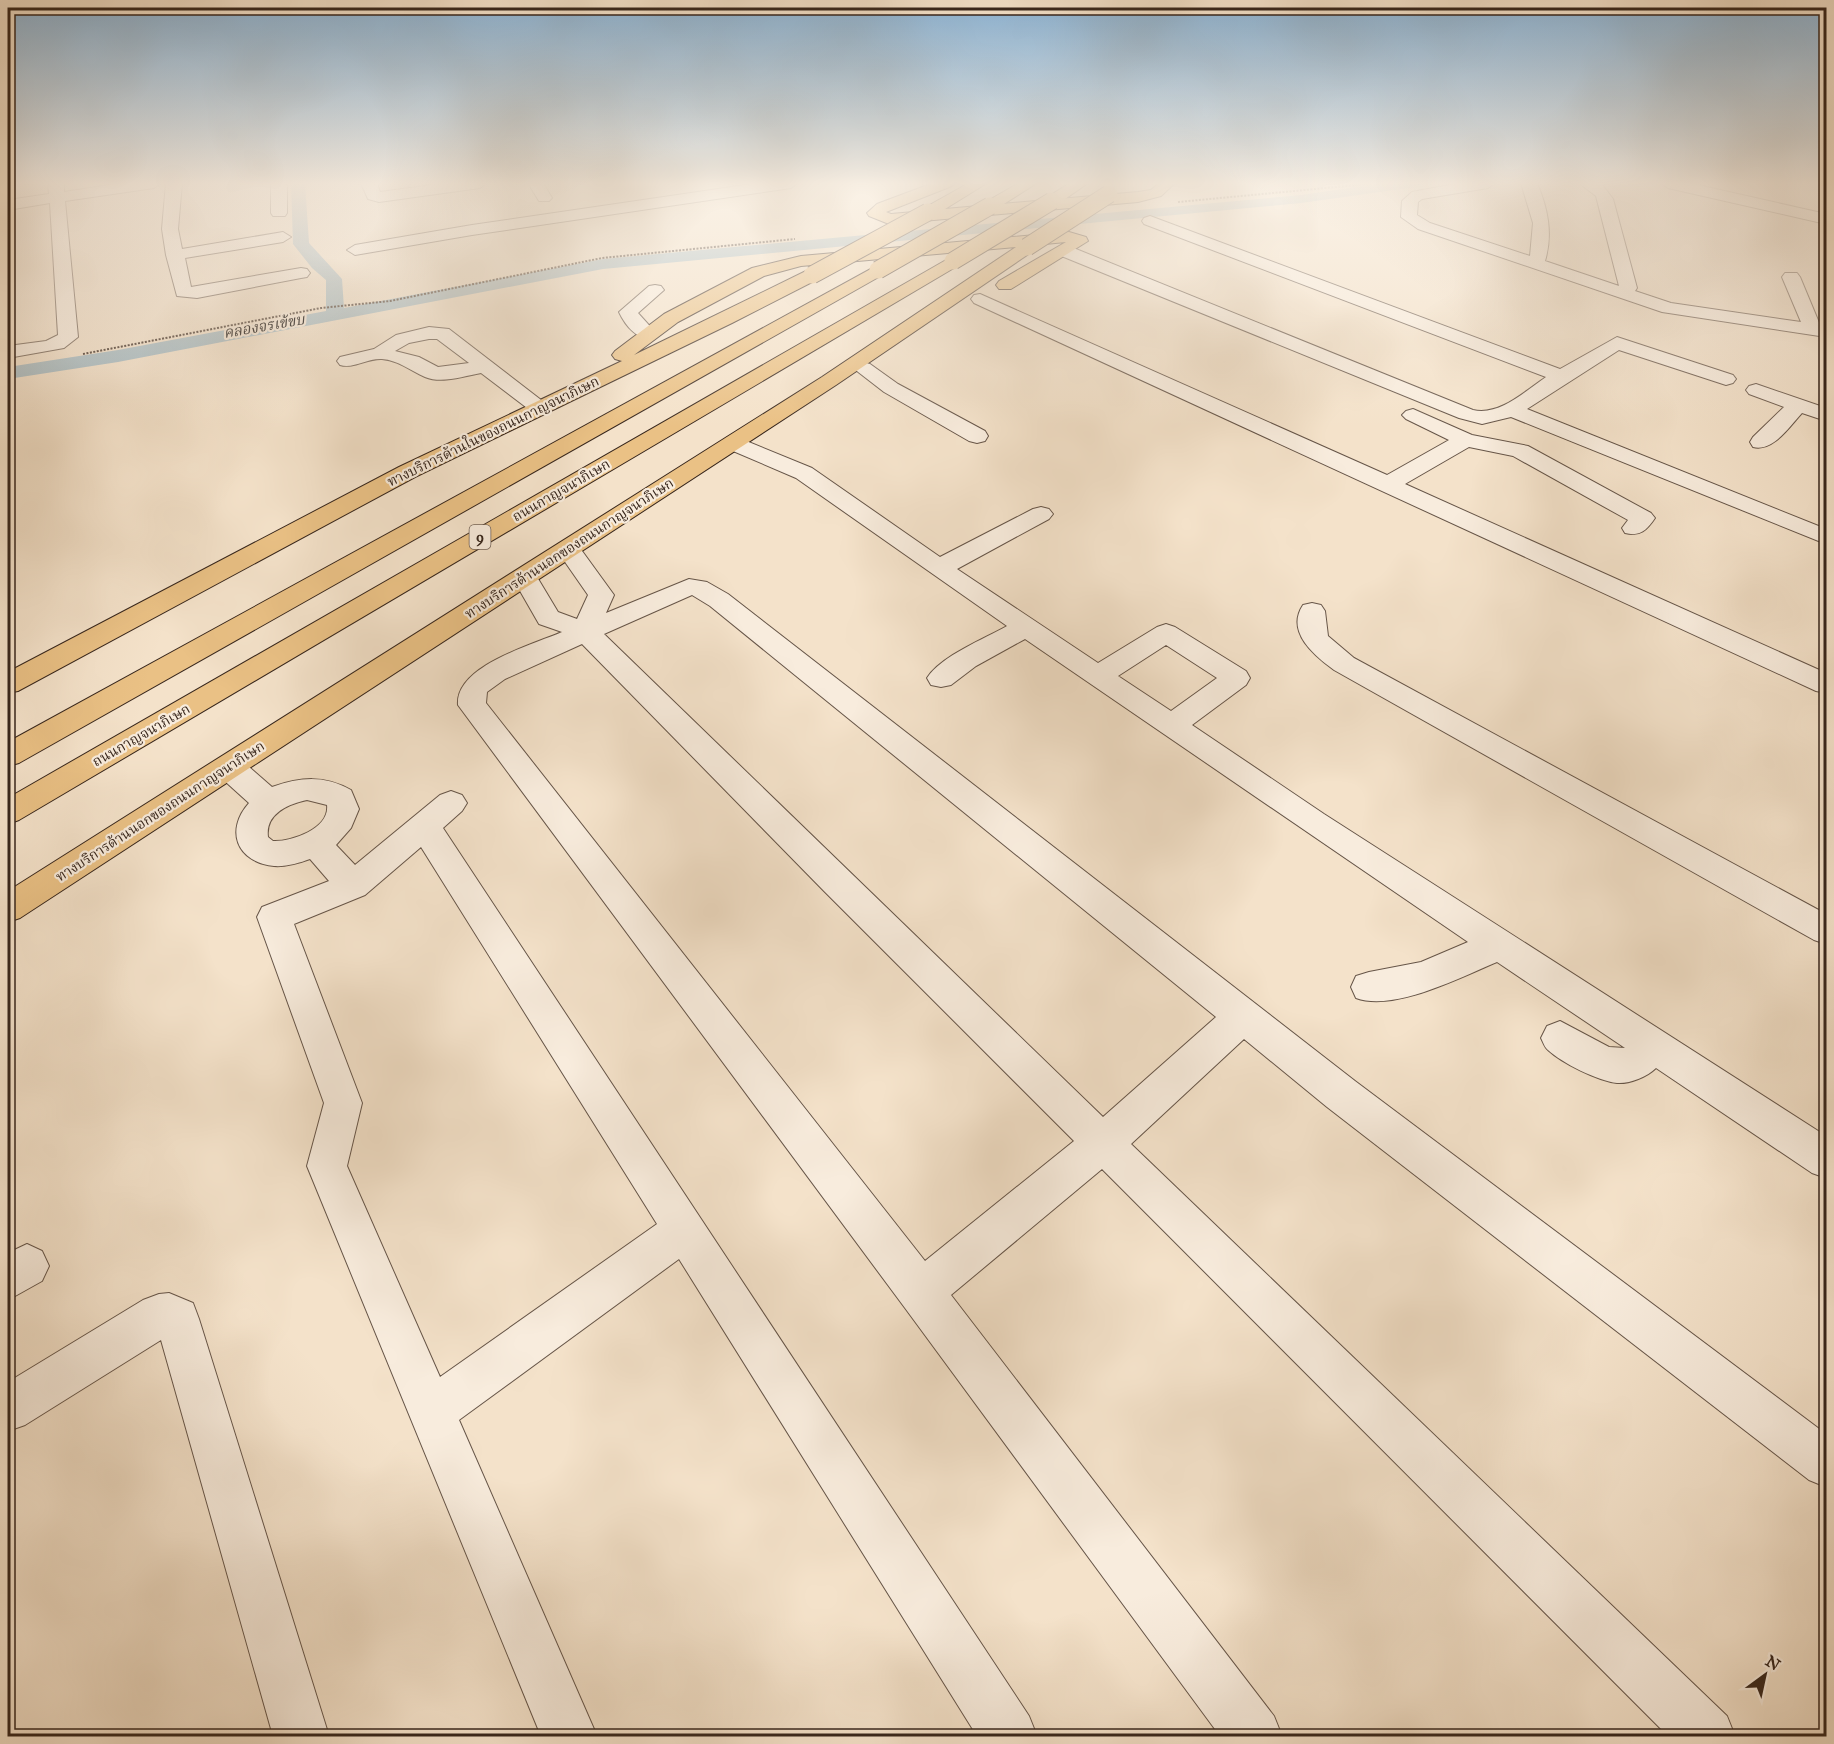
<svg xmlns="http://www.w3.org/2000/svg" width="1834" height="1744" viewBox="0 0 1834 1744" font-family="'IM FELL Great Primer','Noto Serif Thai',serif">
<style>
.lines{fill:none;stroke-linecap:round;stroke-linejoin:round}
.canal{fill:#a3bac3;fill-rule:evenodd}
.minor-casing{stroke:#665548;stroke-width:2}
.major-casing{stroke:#37261c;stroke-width:2}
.highway-casing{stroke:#37261c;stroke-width:2}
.path{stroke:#37261c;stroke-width:2;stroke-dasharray:2 1.5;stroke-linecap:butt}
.minor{fill:#f8ecdd;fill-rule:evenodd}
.major{fill:#eac185;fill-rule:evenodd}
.highway{fill:#eac185;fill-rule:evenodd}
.major-bridge-casing{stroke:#37261c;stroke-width:19;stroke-linecap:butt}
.highway-bridge-casing{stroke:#37261c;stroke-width:19;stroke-linecap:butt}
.major-bridge{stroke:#eac185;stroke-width:17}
.highway-bridge{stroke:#eac185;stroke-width:17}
.labels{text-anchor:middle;stroke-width:4.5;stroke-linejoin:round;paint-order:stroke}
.far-street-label{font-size:14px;fill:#37261c;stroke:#f8ecdd}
.far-water-label{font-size:15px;font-style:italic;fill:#57524e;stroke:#f8ecdd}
.shield{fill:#f8ecdd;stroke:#716156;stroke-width:1.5}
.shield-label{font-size:15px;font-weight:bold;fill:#37261c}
</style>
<rect width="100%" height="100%" fill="#f4e2ca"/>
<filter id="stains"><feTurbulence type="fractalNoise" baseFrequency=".00333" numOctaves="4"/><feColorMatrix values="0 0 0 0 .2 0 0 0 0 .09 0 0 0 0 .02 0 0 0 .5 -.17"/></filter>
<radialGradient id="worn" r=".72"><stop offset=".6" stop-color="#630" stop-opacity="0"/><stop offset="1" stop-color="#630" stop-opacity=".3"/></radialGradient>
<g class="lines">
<path class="canal" d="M291 183H305L309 243 342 279 344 308 603 259 1301 195 1383 183H1422L1415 187 1301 203 603 269 118 362 8 379V367L118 350 326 311V280L312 268 293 244Z"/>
<g class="minor-casing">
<path id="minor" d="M48 183H64V192L123 183H161L154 188 65 201 78 337 64 348 8 358V346L46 341 58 335 50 203 8 210V200L49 194Z
M166 183H182L178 229 182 249 283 232 291 237 283 242 185 258 191 287 301 268 307 269 310 273 307 277 301 278 197 298 177 296 166 255 162 229Z
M271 183H287V213L285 216H273L271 213Z
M361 183H377L380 192 446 183H487L480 188 379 202 368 199Z
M528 183H543L552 198 549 201H539Z
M759 183H798L791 188 472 235 355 255 347 250 355 245 472 225Z
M1460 183H1495L1488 188 1422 199 1418 202 1417 215 1430 223 1530 256 1533 223 1521 183H1537C1548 209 1553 234 1545 261L1619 286 1596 196 1579 183H1601L1613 199 1637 288 1635 291 1671 303 1801 322 1782 277 1785 273H1797L1800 277 1820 325H1826V337L1662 312 1418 229 1401 217 1402 201 1412 192Z
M1661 183H1689L1826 214V224L1668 188Z
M1150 216 1560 369 1617 337 1733 375 1736 379 1733 383 1726 385 1619 350 1527 409 1826 529V544L1511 417 1482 424 1459 418 1059 255 1057 251 1065 246 1071 247 1473 410C1500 416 1525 391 1546 377L1144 224 1142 221 1144 218Z
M655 285 661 286 664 290 638 313 657 334 654 338C638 342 625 325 619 312L649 286Z
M980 294 1387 475 1449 440 1406 419 1402 415 1406 411 1413 409 1472 435 1528 446 1651 513 1655 518C1647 530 1640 537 1625 533L1622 528 1628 520 1513 456 1469 447 1405 484 1826 673V693L1816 691 974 303 971 299 974 295Z
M429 327 449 329 545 403 548 407 545 411 538 413 531 411 481 373C464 376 442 384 425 377 411 371 398 360 382 359 367 358 354 369 340 365L337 361 340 357 374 349 396 335ZM429 339H437L469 363 438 367 419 357 395 351 409 343Z
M863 362 870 364 898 384 985 431 988 436 985 441 977 443 969 441 884 392 853 368 856 364Z
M1756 384 1826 408V421L1802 413C1789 427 1773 452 1753 447L1750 442 1753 437 1784 407 1749 394 1746 390 1749 386Z
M734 436 812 468 940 557 1033 509 1041 507 1049 509 1053 514 1049 519 957 569 1098 663 1157 627 1166 624 1175 627 1246 671 1250 678 1246 685 1192 725 1324 814 1826 1136V1178L1812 1173 1656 1068C1647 1077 1629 1084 1617 1083 1598 1081 1562 1063 1548 1050 1545 1048 1543 1042 1541 1038L1547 1026 1560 1021 1609 1047 1625 1048 1497 962C1461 977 1394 1012 1356 998L1351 987 1356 976 1369 972 1421 962 1468 942 1025 639 976 666 951 685 941 687 931 685 927 678C941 656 984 639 1007 626L796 478 726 448 723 443 726 438ZM1166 645 1217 678 1171 711 1118 676Z
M568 542 577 544 614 595 606 613 689 579 707 582 728 594 1355 1081 1826 1434V1487L1809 1480 1327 1107 1244 1039 1131 1144 1727 1716 1735 1736H1668L1102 1169 951 1295 1274 1716 1282 1736H1220L905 1308 458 705C455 666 532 645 562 632L539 624 512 577 516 572 525 569 534 572 558 612 577 619 588 595 556 549 559 544ZM692 595 710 606 1216 1017 1103 1117 604 634ZM582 644 824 891 1074 1141 925 1261 486 703 487 692 505 679Z
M1312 603 1321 605 1325 611 1328 636 1354 658 1826 914V944L1814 940 1334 670C1315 656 1285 632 1303 605Z
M229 756 240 759 272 787C301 777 324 775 351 790L359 809 351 828 336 845 355 865 440 795 451 791 462 795 467 803 462 811 443 828 1029 1716 1037 1736H977L679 1259 459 1420 597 1736H541L307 1166 324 1103 257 917 262 907 329 881 310 859C299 863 286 867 274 866 236 862 225 830 249 803L218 775 214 767 218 759ZM307 800 327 805C330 829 291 842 273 841L268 837C265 814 288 804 307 800ZM421 847 657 1224 440 1377 347 1166 362 1103 294 924 365 895Z
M27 1244 42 1251 49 1266 42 1281 8 1300V1253Z
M169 1293 193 1303 199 1319 329 1736H273L161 1340 25 1425 8 1431V1382L143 1300 159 1294Z"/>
</g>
<g class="major-casing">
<path id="major" d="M933 183H954L952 186 886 212 891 214 925 211 926 207 969 183H987L945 209 1138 192 1151 190 1159 183H1175L1161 196 1138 202 889 224 869 216 867 213 877 204Z
M1069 232 1086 237 1088 241 1011 289H999L996 285 999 281 1066 242 1034 245 1033 251 836 385 20 918 8 922V891L822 377 1016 247 801 266 764 276 678 322 634 355 806 271H818L821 275 818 279 732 323 415 477 18 691 8 693V672L399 467 622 361 615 359 612 355 615 351 664 314 752 268 801 256Z"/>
</g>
<g class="highway-casing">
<path id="highway" d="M1019 183H1037L996 209H984L982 206 984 203Z
M1070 183H1088L1058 204H1046L1044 201 1046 198Z
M953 256 959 257 962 261 959 265 19 820 8 824V798Z
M878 265 884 266 887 270 884 274 19 763 8 766V742Z"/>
</g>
<path class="path" d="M1178 202 1378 183
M83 354 321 308 390 301 602 258 795 239"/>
<use href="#minor" class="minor"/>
<use href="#major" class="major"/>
<use href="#highway" class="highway"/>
<g class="major-bridge-casing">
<path id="major-bridge" d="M1027 247 1109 194
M812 275 928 212"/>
</g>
<g class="highway-bridge-casing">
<path id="highway-bridge" d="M953 261 1052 201
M878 270 990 206"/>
</g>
<use href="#major-bridge" class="major-bridge"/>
<use href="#highway-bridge" class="highway-bridge"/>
</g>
<linearGradient id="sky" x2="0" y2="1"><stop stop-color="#8cb6d9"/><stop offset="0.43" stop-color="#faf2e7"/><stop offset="1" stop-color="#faf2e7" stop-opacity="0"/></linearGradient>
<rect width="1834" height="427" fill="url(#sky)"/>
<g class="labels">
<g class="far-street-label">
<text transform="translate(493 431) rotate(-26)" y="5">ทางบริการด้านในของถนนกาญจนาภิเษก</text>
<text transform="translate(561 490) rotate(-30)" y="5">ถนนกาญจนาภิเษก</text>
<text transform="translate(569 548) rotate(-33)" y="5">ทางบริการด้านนอกของถนนกาญจนาภิเษก</text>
<text transform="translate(141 735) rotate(-30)" y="5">ถนนกาญจนาภิเษก</text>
<text transform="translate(160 811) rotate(-33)" y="5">ทางบริการด้านนอกของถนนกาญจนาภิเษก</text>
</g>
<g class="far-water-label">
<text transform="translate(264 326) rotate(-10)" y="5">คลองจรเข้ขบ</text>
</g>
<rect class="shield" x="469.5" y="525" width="21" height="24" rx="4.5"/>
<g class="shield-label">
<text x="480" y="542">9</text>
</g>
</g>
<rect width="1834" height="1744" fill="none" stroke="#f4e2ca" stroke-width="30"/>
<rect x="9" y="9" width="1816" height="1726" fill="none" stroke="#37261c" stroke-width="3"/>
<rect x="15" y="15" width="1804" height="1714" fill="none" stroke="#37261c" stroke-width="1.5"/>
<g transform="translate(1765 1675) rotate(33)" stroke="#f8ecdd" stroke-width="4.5" paint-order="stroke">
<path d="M0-4.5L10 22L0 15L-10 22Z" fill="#37261c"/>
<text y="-9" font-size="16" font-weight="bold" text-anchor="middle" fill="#37261c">N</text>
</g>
<rect width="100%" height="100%" filter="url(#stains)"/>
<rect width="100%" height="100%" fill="url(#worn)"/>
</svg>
